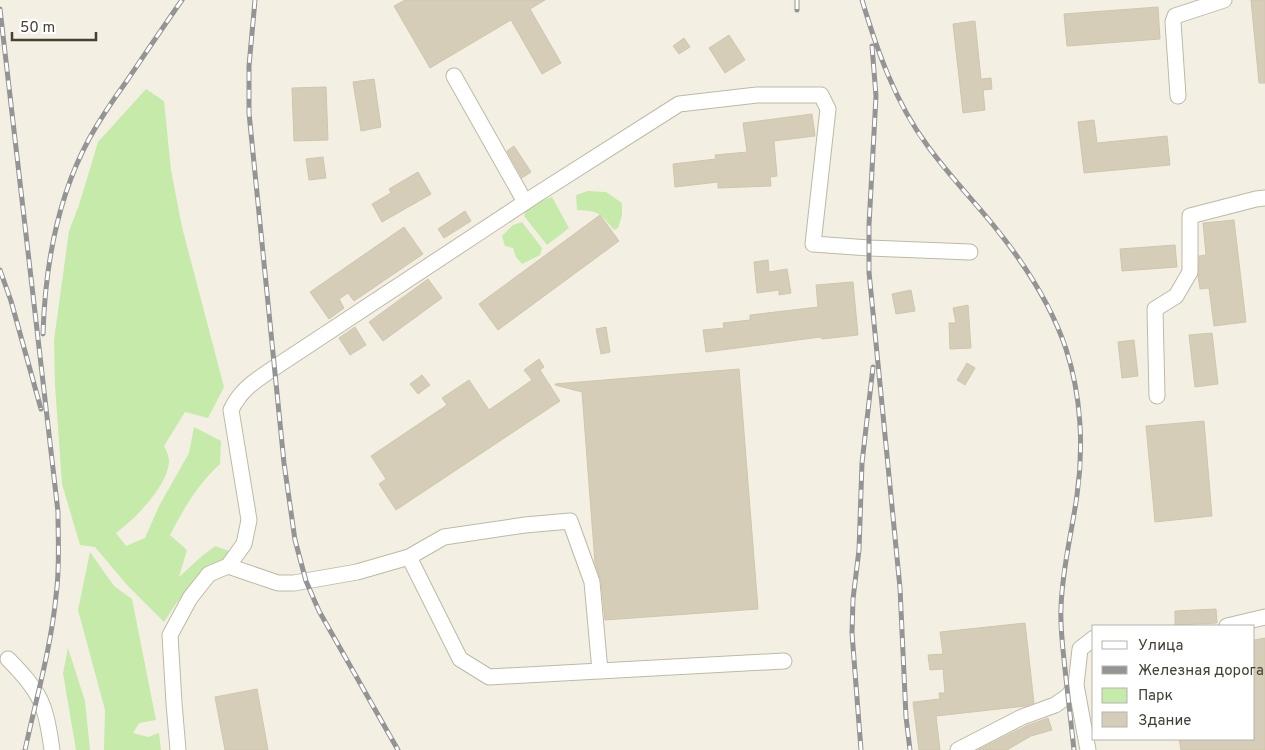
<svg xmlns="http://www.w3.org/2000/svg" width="1265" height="750" viewBox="0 0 1265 750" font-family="Overpass,sans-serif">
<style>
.green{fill:#c5eaa9}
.building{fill:#d5cdb8;stroke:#d0c6ab}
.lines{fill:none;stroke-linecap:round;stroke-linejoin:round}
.minor-casing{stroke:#beb9a5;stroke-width:17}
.minor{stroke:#fff;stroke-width:15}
.rail-casing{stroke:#949494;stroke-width:5}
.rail{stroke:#fff;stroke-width:3;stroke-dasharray:9;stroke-linecap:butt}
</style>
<rect width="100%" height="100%" fill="#f3f0e3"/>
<path class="green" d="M146 89 164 101 171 170 182 227 224 387 208 418 185 412 164 446C166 450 169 456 169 461 168 486 135 519 116 533L126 546 145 538 159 506 189 453 194 427 221 441 220 464C198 484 184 508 170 535L187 550 179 577 202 556 215 546 229 551 218 566 198 577 175 605 164 622 127 585 95 547 80 545 62 484 55 386 54 340 69 231 79 205 98 142Z
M588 191 606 192 622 203V216L618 228 614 230C600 213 599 211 577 210L576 195Z
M552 197 569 228 547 245 524 216 527 206Z
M522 222 542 248 540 255 522 264 516 257 513 248 505 246 502 236 513 225Z
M90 552 114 586 132 599 156 720 139 723 133 733 148 737 159 733 161 750H104L105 710 78 610Z
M68 648 85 701 90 750H76L63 673Z"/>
<path class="building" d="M405 0H545L530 9 561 63 542 74 511 20 430 68 394 6Z
M1251 0H1265V83H1259Z
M1158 7 1160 39 1067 46 1064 14Z
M975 21 981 79 991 78 992 89 983 90 985 110 963 113 953 24Z
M729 35 745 60 725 73 709 48Z
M684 38 690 47 679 54 673 46Z
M374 79 381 127 361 131 353 82Z
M326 87 328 140 294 141 292 88Z
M812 114 815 136 774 141 777 176 770 177 771 186 718 188V182L675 187 673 164 716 159 715 155 747 152 743 123Z
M1094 120 1097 143 1167 136 1170 165 1084 173 1078 122Z
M514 146 531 172 522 178 507 151Z
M323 157 326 178 309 180 306 159Z
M418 172 431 194 382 222 372 204 391 193 389 189Z
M465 211 471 221 444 238 438 229Z
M600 215 619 241 498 330 479 304Z
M1234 220 1246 322 1214 326 1209 288 1200 289 1198 276 1199 256 1206 255 1203 223Z
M404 227 423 254 354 301 348 293 339 299 344 308 329 319 310 292Z
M1175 245 1177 267 1122 271 1120 249Z
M768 260 769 272 787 269 791 293 779 295V290L757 293 754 262Z
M428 279 442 298 383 341 369 322Z
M853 282 858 335 822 339 821 337 706 352 703 330 724 328 723 323 750 320V315L818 307 816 285Z
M911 290 915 311 896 314 892 294Z
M968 305 971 348 950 349 949 323H956L953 308Z
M355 327 366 345 350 355 339 338Z
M606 327 610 352 601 354 596 329Z
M1212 333 1218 384 1195 387 1189 335Z
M1134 340 1138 376 1122 378 1118 342Z
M539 359 544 367 540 370 560 401 396 510 379 484 386 479 371 456 447 405 442 398 469 380 489 410 532 380 524 370Z
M967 363 975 368 965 385 957 380Z
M739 369 758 609 605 620 601 581 595 563 582 392 555 385V384Z
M422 375 430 385 418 394 410 384Z
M1204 421 1212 516 1155 522 1146 426Z
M1216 609 1217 623 1175 625V611Z
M1025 623 1034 703 1026 706 936 716 940 750H919L913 702 940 699 939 693H945L943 669 930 670 928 655 943 654 940 632Z
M1265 638V750H1181L1179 739H1254V640Z
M257 689 268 750H225L215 697Z
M1048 718 1052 730 1031 736 1007 750H978L1026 726Z"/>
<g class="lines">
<g class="minor-casing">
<path id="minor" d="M454 76 525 202
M1178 96 1173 22 1175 16 1224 0
M1157 396 1155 309 1176 296 1190 272V216L1256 199 1265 198
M409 557 460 659 489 677 784 661
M228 566 278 583H294L357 572 409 557 444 537 525 525 570 521 592 582 600 671
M1227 626 1265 617
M8 659C21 672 37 689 43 707 48 720 50 736 52 750
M1076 685 1088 750
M178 750 174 703 170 635 190 598 209 574 228 566 244 544 249 520 231 410C241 389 255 381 274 368L536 195 679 104 757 95H821L828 109 813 244 869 248 970 252
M958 750 1022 717 1055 705 1068 696 1076 685 1080 649 1094 638"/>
</g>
<use href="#minor" class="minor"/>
<g class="rail-casing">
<path id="rail" d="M255 0 249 66V113L284 463 295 540 306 581 319 611 398 750
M797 0V10
M862 0C877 50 895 102 927 145 947 173 972 199 994 226 1024 263 1051 304 1066 349 1081 395 1084 447 1077 495 1072 532 1062 569 1061 608 1060 628 1063 649 1065 669 1068 696 1071 723 1074 750
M0 9 58 512C58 540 60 568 56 596 51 648 36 699 25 750
M872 46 876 96 869 225V272L900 588 906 717 910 750
M0 270 11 301 41 409
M43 334C45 268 57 198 89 139 100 119 113 100 126 82 145 54 163 27 182 0
M861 750 852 633 853 599 859 550 862 463 873 367"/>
</g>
<use href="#rail" class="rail"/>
</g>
<rect x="1092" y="625" width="162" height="115" fill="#ffffff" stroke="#b5b3ad"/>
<rect x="1102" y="641" width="25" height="8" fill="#ffffff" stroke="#b5b3ad"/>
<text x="1138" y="650" font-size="15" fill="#454033">Улица</text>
<rect x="1102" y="666" width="25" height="8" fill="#949494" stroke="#b5b3ad"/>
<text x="1138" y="675" font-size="15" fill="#454033">Железная дорога</text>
<rect x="1102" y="688" width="25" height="15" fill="#c5eaa9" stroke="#b5b3ad"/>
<text x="1138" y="700" font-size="15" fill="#454033">Парк</text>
<rect x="1102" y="712" width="25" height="15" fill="#d5cdb8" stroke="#b5b3ad"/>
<text x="1138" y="725" font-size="15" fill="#454033">Здание</text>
<path d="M12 32v8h84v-8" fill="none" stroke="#454033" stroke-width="2.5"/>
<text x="20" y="32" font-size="15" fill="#454033" stroke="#ffffff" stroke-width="4" paint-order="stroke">50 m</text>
</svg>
